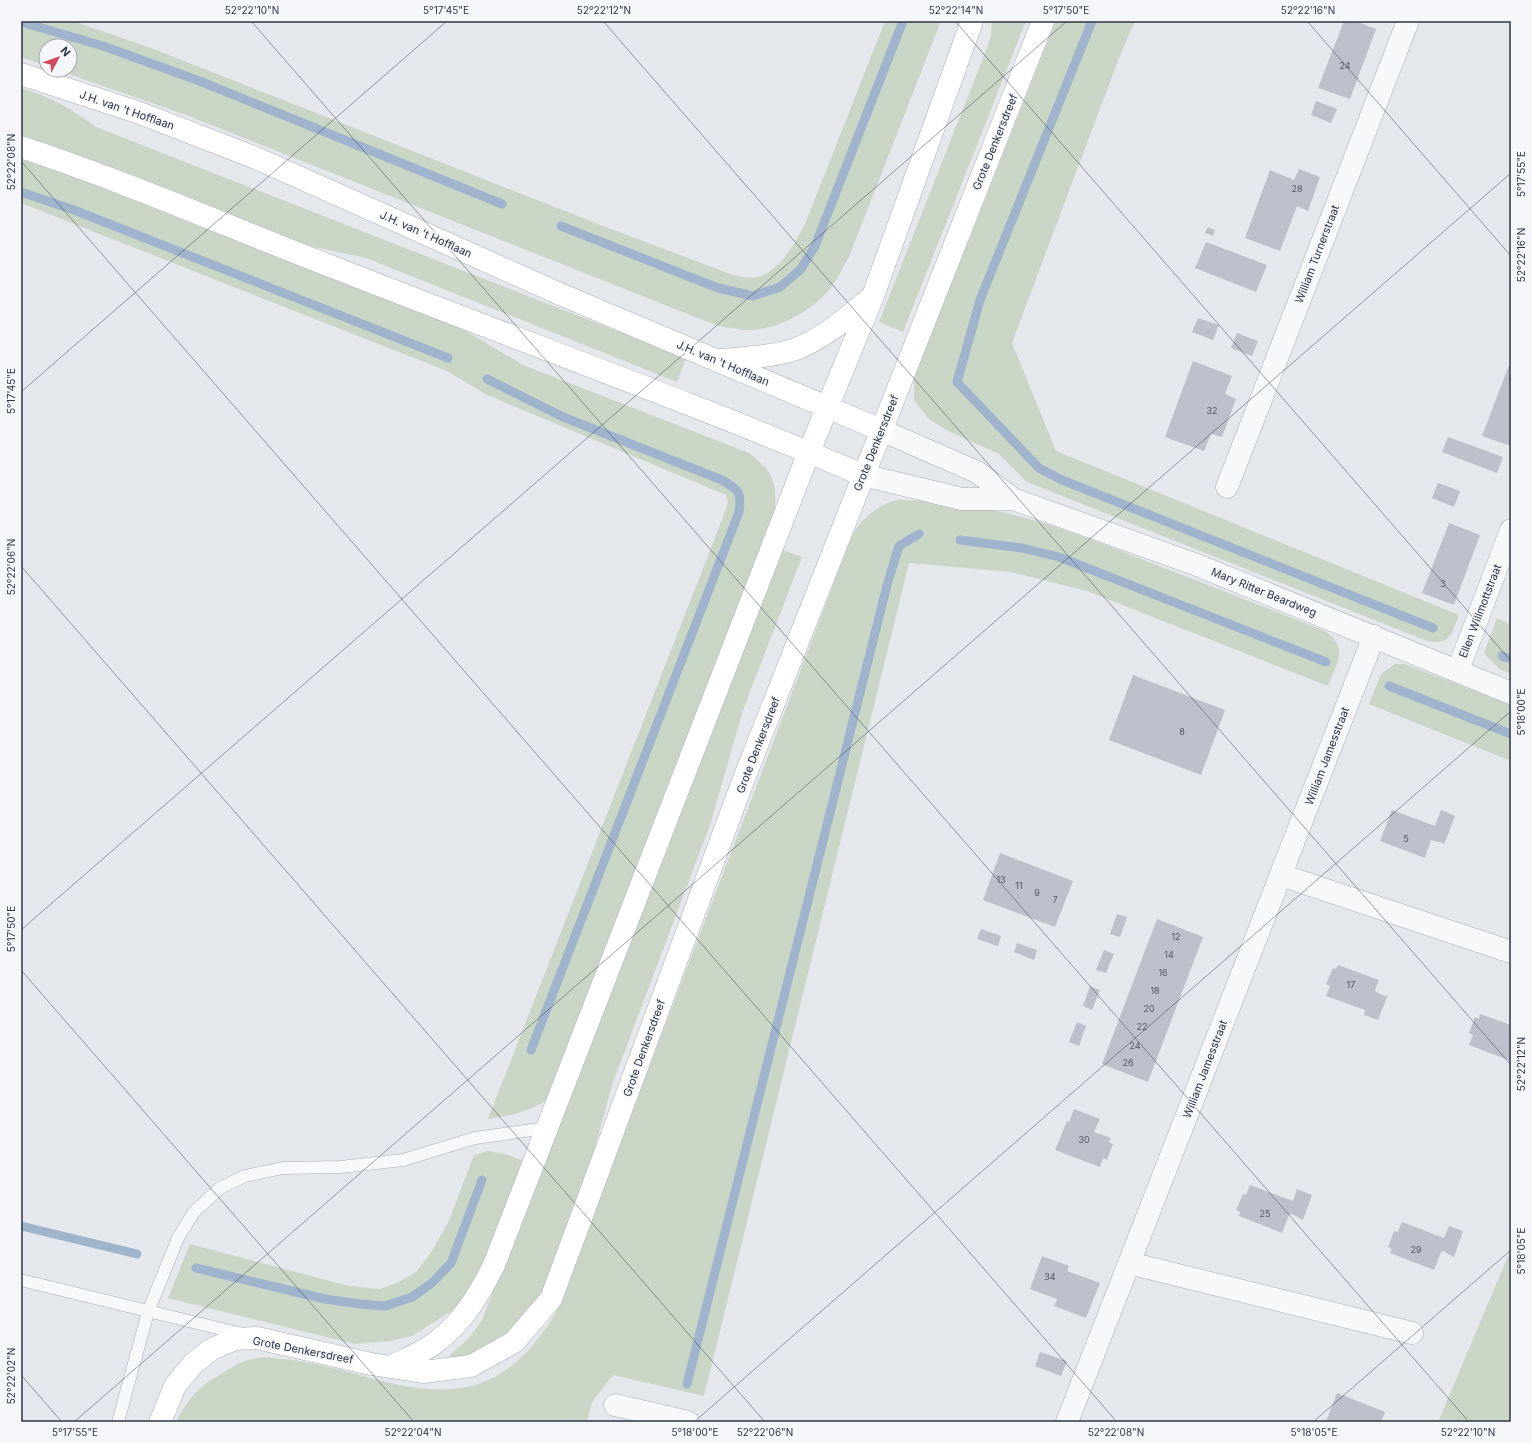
<svg xmlns="http://www.w3.org/2000/svg" width="1532" height="1443" viewBox="0 0 1532 1443" font-family="Inter,sans-serif">
<style>
.green{fill:#c9d6c5}
.lines{fill:none;stroke-linecap:round;stroke-linejoin:round}
.stream{stroke:#9fb4cc;stroke-width:9}
.building{fill:#bbc0ca}
.lane-casing{stroke:#a9aeb7;stroke-width:13}
.street-casing{stroke:#a9aeb7;stroke-width:23}
.secondary-casing{stroke:#a9aeb7;stroke-width:23}
.lane{stroke:#f7f8fa;stroke-width:12}
.street{stroke:#f7f8fa;stroke-width:22}
.secondary{stroke:#fff;stroke-width:22}
.ticks{fill:none;stroke:#2b3445;stroke-width:1;stroke-opacity:0.45}
.labels{text-anchor:middle;stroke-width:3;stroke-linejoin:round;paint-order:stroke}
.number-label{font-size:9px;fill:#4f5766}
.street-label{font-size:11px;fill:#2b3445;stroke:#f4f6f9}
.neatline{fill:none;stroke:#2b3445;stroke-width:1.5}
.ticks-label{font-size:10px;text-anchor:middle;fill:#2b3445}
</style>
<rect width="100%" height="100%" fill="#e4e7ec"/>
<path class="green" d="M21 21H73L151 48 603 226 733 275C739 276 746 278 752 278 778 275 794 245 805 224L885 21H941L849 257C843 266 839 277 832 286 814 311 776 331 745 330 736 329 727 327 718 326L186 115 57 70H70V46H46V66L21 57Z
M992 21H1026L903 332 879 322 987 48 991 36Z
M1056 21H1135L1119 58 1012 343 1056 451 1459 615C1452 633 1451 646 1427 641L1027 482 999 454 946 430 928 418 914 400V378Z
M21 88C50 97 71 108 96 127L686 358 677 382 366 258 296 243 21 139Z
M21 155 459 327 523 365 749 453C772 471 777 481 775 510L548 1100C525 1112 514 1115 488 1119L723 517 728 502 726 495 487 395 447 371 21 203Z
M896 500C989 498 1075 532 1159 566 1214 587 1269 609 1325 631 1349 648 1337 663 1328 686L1087 591 1011 572 909 563 704 1396 613 1375 592 1402 587 1421 590 1422H176C190 1396 197 1388 223 1373 233 1366 246 1359 259 1358 265 1357 273 1358 280 1359 339 1362 402 1397 461 1388 504 1382 534 1349 555 1314L853 533C864 517 877 506 896 500Z
M778 548 802 557 743 710 710 825 612 1085 586 1181 546 1290 510 1334 472 1356 448 1359 450 1355 469 1338 482 1320Z
M1497 618 1511 625V674L1499 669 1484 653Z
M1395 664H1405L1511 705V761L1369 704 1381 674Z
M487 1151 505 1154 524 1161 478 1280 458 1307 412 1336 391 1341 355 1344 168 1298 190 1244 349 1286 380 1289 397 1283 416 1272 430 1254 448 1223 474 1155Z
M1511 1249V1422H1438Z"/>
<g class="lines">
<path class="stream" d="M1092 21 980 300 957 382 1039 468 1062 480 1433 628
M21 22 103 46 197 80 502 204
M21 192 74 210 448 358
M561 226 718 288 753 296 780 287 800 270 815 246 903 21
M487 379 563 417 722 480C739 490 742 492 739 512L531 1050
M960 540 1022 548 1059 557 1326 662
M1502 656 1511 659
M1389 686 1511 734
M21 1226 137 1254
M196 1268 325 1299 360 1304 385 1306 412 1297 432 1283 451 1263 482 1180
M687 1384 887 585 899 546 919 534"/>
</g>
<path class="building" d="M1344 21H1355L1376 29 1350 99 1318 88Z
M1316 101 1337 109 1331 123 1311 115Z
M1299 169 1320 177 1308 211 1297 206 1280 251 1245 238 1270 170 1294 180Z
M1208 227 1215 230 1213 236 1205 233Z
M1206 242 1267 265 1256 292 1195 268Z
M1198 318 1219 325 1213 340 1192 332Z
M1237 333 1258 341 1252 356 1231 348Z
M1193 361 1232 376 1225 394 1236 399 1222 437 1211 434 1204 451 1165 437Z
M1509 365 1511 366V446L1482 436Z
M1448 437 1503 457 1497 473 1442 452Z
M1438 483 1460 491 1454 507 1432 498Z
M1449 523 1480 535 1454 605 1422 593Z
M1133 675 1225 710 1201 775 1109 740Z
M1392 810 1435 826 1441 810 1455 816 1444 845 1443 843 1431 840 1425 858 1380 841Z
M1000 853 1073 881 1055 927 983 900Z
M1117 914 1127 917 1120 937 1110 934Z
M1157 919 1203 937 1148 1082 1102 1064Z
M981 929 1001 936 998 946 977 939Z
M1017 943 1037 950 1034 960 1014 952Z
M1104 950 1114 954 1106 973 1096 970Z
M1338 965 1379 980 1375 990 1376 992 1385 996 1388 995 1378 1020 1364 1015 1365 1010 1326 996 1330 986 1326 984 1333 968 1336 969Z
M1090 986 1100 990 1092 1010 1083 1006Z
M1480 1014 1511 1025V1061L1469 1045 1473 1035 1469 1033 1475 1017 1479 1019Z
M1077 1022 1086 1026 1079 1046 1069 1042Z
M1074 1109 1100 1119 1094 1132 1111 1138 1109 1142 1113 1144 1107 1160 1103 1158 1100 1167 1055 1150 1067 1121 1069 1122Z
M1250 1185 1293 1201 1297 1189 1312 1195 1303 1220 1292 1214 1289 1215 1282 1233 1239 1216 1240 1212 1236 1210 1243 1194 1246 1195Z
M1402 1222 1444 1238 1449 1226 1463 1231 1454 1257 1443 1251 1441 1252 1434 1270 1390 1253 1392 1249 1388 1247 1394 1231 1398 1232Z
M1042 1256 1069 1266 1067 1271 1100 1283 1086 1318 1054 1306 1057 1299 1030 1289Z
M1040 1352 1067 1361 1061 1376 1035 1366Z
M1337 1393 1385 1412 1381 1422H1326Z"/>
<g class="lines">
<g class="lane-casing">
<path id="lane" d="M21 1280 242 1334
M118 1422 148 1312 178 1238 194 1212 220 1188 245 1176 283 1168 341 1167 403 1160 475 1138 546 1128"/>
</g>
<g class="street-casing">
<path id="street" d="M881 430 977 472 1013 499 1197 565 1511 693
M863 475 962 499H1013
M1227 487 1408 21
M1458 670 1511 530
M1281 875 1511 952
M1129 1263 1412 1333
M615 1405 688 1422
M1067 1422 1374 636"/>
</g>
<g class="secondary-casing">
<path id="secondary" d="M21 74 137 112 256 158 560 294 881 430
M21 147C130 183 236 230 343 271 516 339 691 402 863 475
M720 360C744 358 770 357 793 350 821 341 850 315 872 297
M392 1366C406 1359 423 1352 435 1343 463 1322 479 1295 494 1265L809 452 873 296 972 21
M160 1422 175 1386 193 1364 212 1349 235 1339 257 1338 371 1364 423 1372 471 1366 514 1342 551 1299 743 781 1043 21"/>
</g>
<use href="#lane" class="lane"/>
<use href="#street" class="street"/>
<use href="#secondary" class="secondary"/>
</g>
<path class="ticks" d="M251 21 1469 1422M603 21 1511 1065M955 21 1511 661M1307 21 1511 256M21 161 1117 1422M21 392 447 21M21 566 765 1422M21 930 1067 21M21 970 414 1422M21 1375 62 1422M74 1422 1511 173M694 1422 1511 711M1313 1422 1511 1250"/>
<g class="labels">
<g class="number-label">
<text x="1345" y="69">24</text>
<text x="1297" y="192">28</text>
<text x="1212" y="414">32</text>
<text x="1443" y="587">3</text>
<text x="1182" y="735">8</text>
<text x="1406" y="842">5</text>
<text x="1001" y="883">13</text>
<text x="1019" y="889">11</text>
<text x="1037" y="896">9</text>
<text x="1055" y="903">7</text>
<text x="1176" y="940">12</text>
<text x="1169" y="958">14</text>
<text x="1163" y="976">16</text>
<text x="1351" y="988">17</text>
<text x="1155" y="994">18</text>
<text x="1149" y="1012">20</text>
<text x="1142" y="1030">22</text>
<text x="1135" y="1049">24</text>
<text x="1128" y="1066">26</text>
<text x="1084" y="1143">30</text>
<text x="1265" y="1217">25</text>
<text x="1416" y="1253">29</text>
<text x="1050" y="1280">34</text>
</g>
<g class="street-label">
<text transform="translate(127 110) rotate(19)" y="4">J.H. van 't Hofflaan</text>
<text transform="translate(995 142) rotate(-68)" y="4">Grote Denkersdreef</text>
<text transform="translate(426 234) rotate(24)" y="4">J.H. van 't Hofflaan</text>
<text transform="translate(1317 254) rotate(-69)" y="4">William Turnerstraat</text>
<text transform="translate(723 363) rotate(23)" y="4">J.H. van 't Hofflaan</text>
<text transform="translate(876 443) rotate(-68)" y="4">Grote Denkersdreef</text>
<text transform="translate(1264 592) rotate(22)" y="4">Mary Ritter Beardweg</text>
<text transform="translate(1480 611) rotate(-69)" y="4">Ellen Willmottstraat</text>
<text transform="translate(758 745) rotate(-69)" y="4">Grote Denkersdreef</text>
<text transform="translate(1327 756) rotate(-69)" y="4">William Jamesstraat</text>
<text transform="translate(644 1048) rotate(-70)" y="4">Grote Denkersdreef</text>
<text transform="translate(1205 1069) rotate(-69)" y="4">William Jamesstraat</text>
<text transform="translate(303 1350) rotate(11)" y="4">Grote Denkersdreef</text>
</g>
</g>
<rect width="1532" height="1443" fill="none" stroke="#f4f6f9" stroke-width="44"/>
<g transform="translate(58 58) rotate(49)"><circle r="19" fill="#f4f6f9" stroke="#a4a8b1"/>
<path d="M0-3L7 15L0 10L-7 15Z" fill="#d1495b"/>
<text y="-6" font-size="11" font-weight="bold" text-anchor="middle" fill="#2b3445">N</text>
</g>
<rect x="22" y="22" width="1488" height="1399" class="neatline"/>
<g class="ticks-label">
<text x="252" y="14">52°22'10"N</text>
<text x="446" y="14">5°17'45"E</text>
<text x="604" y="14">52°22'12"N</text>
<text x="956" y="14">52°22'14"N</text>
<text x="1066" y="14">5°17'50"E</text>
<text x="1308" y="14">52°22'16"N</text>
<text transform="translate(11 162) rotate(-90)" y="4">52°22'08"N</text>
<text transform="translate(1521 174) rotate(-90)" y="4">5°17'55"E</text>
<text transform="translate(1521 255) rotate(-90)" y="4">52°22'16"N</text>
<text transform="translate(11 391) rotate(-90)" y="4">5°17'45"E</text>
<text transform="translate(11 567) rotate(-90)" y="4">52°22'06"N</text>
<text transform="translate(1521 712) rotate(-90)" y="4">5°18'00"E</text>
<text transform="translate(11 929) rotate(-90)" y="4">5°17'50"E</text>
<text transform="translate(1521 1064) rotate(-90)" y="4">52°22'12"N</text>
<text transform="translate(1521 1251) rotate(-90)" y="4">5°18'05"E</text>
<text transform="translate(11 1376) rotate(-90)" y="4">52°22'02"N</text>
<text x="75" y="1436">5°17'55"E</text>
<text x="413" y="1436">52°22'04"N</text>
<text x="695" y="1436">5°18'00"E</text>
<text x="765" y="1436">52°22'06"N</text>
<text x="1116" y="1436">52°22'08"N</text>
<text x="1314" y="1436">5°18'05"E</text>
<text x="1468" y="1436">52°22'10"N</text>
</g>
</svg>
